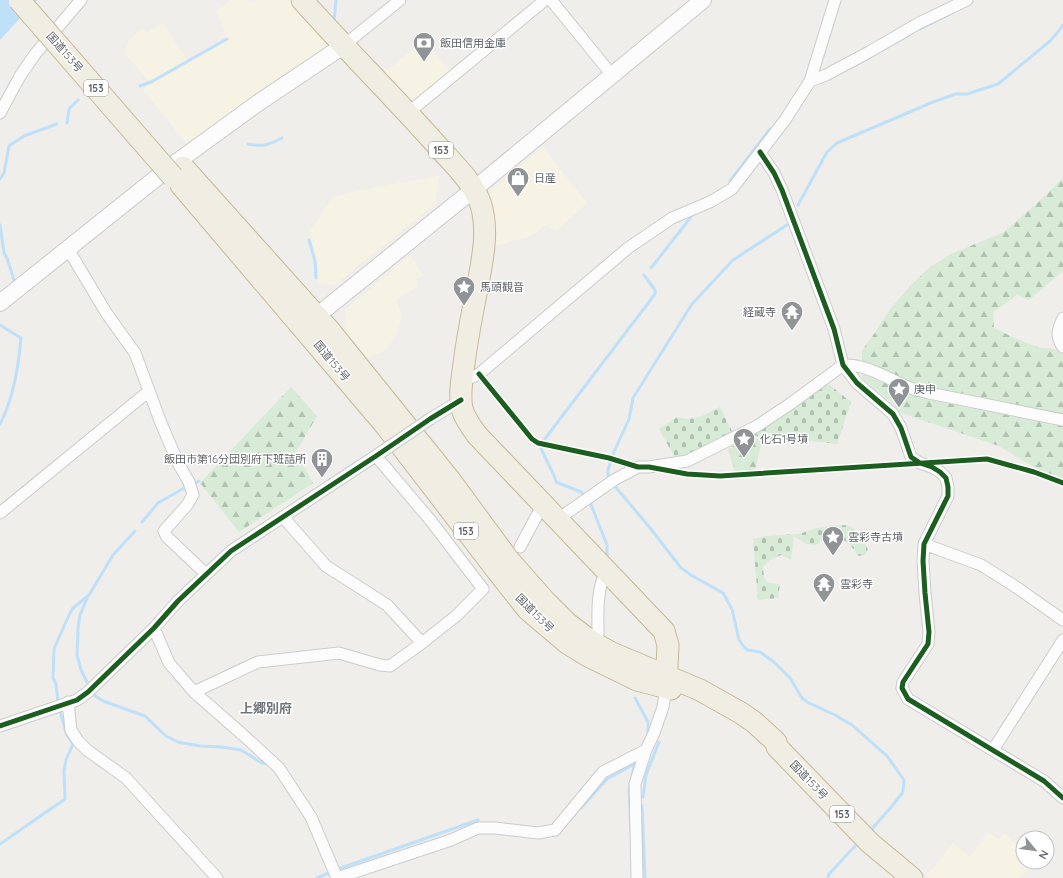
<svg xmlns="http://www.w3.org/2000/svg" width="1063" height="878" viewBox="0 0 1063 878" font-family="Quicksand,'Noto Sans JP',sans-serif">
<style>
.commercial{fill:#f7f3e4}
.forest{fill:url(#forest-firs)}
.cemetery{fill:url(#cemetery-stones)}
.water{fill:#bfe0f9}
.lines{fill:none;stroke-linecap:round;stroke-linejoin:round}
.stream{stroke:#bfe0f9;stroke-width:3}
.street-casing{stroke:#cbcccc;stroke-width:13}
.secondary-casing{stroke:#cacacb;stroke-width:18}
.highway-casing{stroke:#c8b996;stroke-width:23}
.street{stroke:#fdfcfc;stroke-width:11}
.secondary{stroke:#fdfcfc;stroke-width:16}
.highway{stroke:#f0ede3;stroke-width:21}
.street-bridge-casing{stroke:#cbcccc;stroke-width:13;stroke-linecap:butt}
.highway-bridge-casing{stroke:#c8b996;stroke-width:23;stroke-linecap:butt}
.street-bridge{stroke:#fdfcfc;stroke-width:11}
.highway-bridge{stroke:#f0ede3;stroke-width:21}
.cycleway-casing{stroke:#fff;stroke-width:8}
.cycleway{stroke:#1b5e20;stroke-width:5}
.labels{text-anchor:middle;stroke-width:3;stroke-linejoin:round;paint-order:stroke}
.shield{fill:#fff;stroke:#8f9295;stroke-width:1}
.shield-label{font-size:10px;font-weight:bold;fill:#5f6368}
.poi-label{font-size:11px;fill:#5f6368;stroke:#fff;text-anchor:start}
.street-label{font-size:11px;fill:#5f6368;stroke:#fff}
.quarter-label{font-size:13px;font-weight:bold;fill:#70757a;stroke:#fff}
</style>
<defs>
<pattern id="forest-firs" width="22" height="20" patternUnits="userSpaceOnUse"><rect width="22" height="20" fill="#d8ebd6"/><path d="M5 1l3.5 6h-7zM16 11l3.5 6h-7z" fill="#b2c2b1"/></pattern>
<pattern id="cemetery-stones" width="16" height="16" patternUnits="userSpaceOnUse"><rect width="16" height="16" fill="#d8ebd6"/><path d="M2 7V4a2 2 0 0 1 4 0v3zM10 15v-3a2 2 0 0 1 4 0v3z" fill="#b2c2b1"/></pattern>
</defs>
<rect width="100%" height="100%" fill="#efeeea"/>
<path class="commercial" d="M231 0H248L251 4 256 0H292L326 37 323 52 193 143H186L144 91 149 81 125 54 129 40 143 28 146 32 163 23 188 62 227 37 217 11Z
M424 40 450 72 411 104 380 76Z
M543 147 587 203 556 231 546 225 531 236 494 246 488 197 490 191Z
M439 176 436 203 334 285 318 283 319 272 317 260 310 232 333 197 376 187Z
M410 255 423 275 416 279 417 287 396 299 402 317 397 331 389 347 382 352 368 358 346 332 345 310Z
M988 832 999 840 1004 833 1023 851V862L1036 863 1019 878H925L953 843 970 857Z"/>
<path class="forest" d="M1063 178V271L1029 300 1017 295 993 312 994 328C1008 335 1022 342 1038 347 1046 349 1056 348 1063 352V478L1039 470 999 446 901 413 891 402 862 378V350L872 337 890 309 911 285 929 268 949 255 1004 232 1035 205Z
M291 387 317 416 296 452 313 483 239 532 200 483Z
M750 437 762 440 755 470 735 471 728 449Z"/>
<path class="cemetery" d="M827 383 851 402 837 444 794 439 771 440 753 435Z
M720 407 733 433 688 455 674 456 659 429 677 417C696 422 703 415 720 407Z
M845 525C859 528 861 537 868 549L865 555 858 556C848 538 833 530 816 545L806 544 794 536 791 560 781 555 770 560 763 567 764 578 769 583 780 584 778 598 758 600 753 539 766 536 799 534 817 528Z"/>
<path class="water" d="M0 0H37L0 40Z"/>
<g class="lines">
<path class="stream" d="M334 22 336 0
M920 29 952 13
M865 60 909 35
M140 86 151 82 227 39
M67 123 69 109 78 100
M248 144C264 147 268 145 282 138
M0 179 4 173 9 146 24 136 57 124
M730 181 770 129
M798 205 827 152 837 143 933 102 956 94H967L998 84 1050 41 1058 32 1063 25
M0 225 4 253 7 258 15 283
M309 240 315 261 316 278
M651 268 691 217
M0 325 21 338C18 368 14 397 0 424
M544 440 655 294V290L644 275
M541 448C544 457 556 476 556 482L581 492 584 495
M610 479 608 476V470L613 454 629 419 633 398 692 304 733 260 787 225
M194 484 199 481
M613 484 651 529 681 568 691 575 723 593 732 609 739 640 744 647 748 650 760 652 774 662 790 678 802 698 807 702 835 715 852 725 887 756 904 780 903 792 893 805 870 831
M590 502 607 545V559
M142 522 158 503 186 487
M87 682 81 670 77 655 78 629 80 615 88 596
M94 695 103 701 145 716 166 736 178 742 200 746 222 747 241 750 262 763 268 764
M635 698 648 722V735
M58 701 56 684 53 678 54 649 69 615 73 608 89 595 113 555 135 531
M632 775 635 764
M631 779 629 789 631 831
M643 797 646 775 659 742
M642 806 645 878
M581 808 607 779 636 763
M560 831 576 813
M0 844 65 799 64 771 66 760 73 744 67 735 60 712
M338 869 478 820
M317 878 329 873
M828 878 829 874 857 844"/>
<g class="street-casing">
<path id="street" d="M551 0 612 75
M343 46 400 0
M810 81 826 75 869 52 919 23 967 0
M0 113 20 76 36 53 81 0
M408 113 545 0
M760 152 774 173 782 190 834 329 843 365 857 383 893 414 901 428 911 457 920 463 932 467 940 472 946 478 948 487V496L924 544 923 561 925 593 929 632 928 644 903 682 902 688 908 699 1044 781 1063 798
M68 249 107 314 135 353 161 423 178 463 189 482 193 495 187 505 164 531 167 537 206 574
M1063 318C1058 329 1055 336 1063 347
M462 376 470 378 479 374 628 248 672 218 710 202 732 189 785 120 810 81 835 0
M430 419 461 400
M0 513 149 391
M283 517 326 566 387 605 422 643
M558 519 614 480 638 467H649L687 461 757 426 790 404 843 365C867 364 886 378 908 387 915 390 922 391 929 393L1063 420
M924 544 981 565 1013 585 1063 620
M520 547 543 504
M154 628 169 663 194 692 242 734 279 768 311 817 337 878
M598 634C598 614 596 588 607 570
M194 692 258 662 339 653 380 665 390 666 422 643 456 616 483 589 431 521 376 456
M68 702 71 730 78 741 87 750 126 778 217 878
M0 726 77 700 88 692 154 628 178 601 231 551 380 453
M993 750 1063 640
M337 878 451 840 478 828H495L538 833 555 830 603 772 646 750
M637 878 635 784 646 750 654 733 663 707 666 688"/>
</g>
<g class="secondary-casing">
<path id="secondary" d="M0 303 170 167 258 103 343 46
M308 323 484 181 703 0"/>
</g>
<g class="highway-casing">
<path id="highway" d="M302 0C345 48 391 94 434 142 450 161 473 180 481 205 489 232 482 262 477 289 472 314 467 339 464 364 462 378 459 394 462 409 465 419 471 427 477 435L664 631 668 645 666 688
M183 167 330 331 450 480 508 559 545 601 567 623 592 642 612 653 700 690 741 713 754 722 776 742 777 747 870 843 912 878
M181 185 386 426 498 572 528 610 567 643 588 656 637 680 671 689"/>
</g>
<use href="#street" class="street"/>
<use href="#secondary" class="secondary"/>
<use href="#highway" class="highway"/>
<g class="street-bridge-casing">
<path id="street-bridge" d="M380 453 430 419"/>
</g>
<g class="highway-bridge-casing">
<path id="highway-bridge" d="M19 0 173 177"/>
</g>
<use href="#street-bridge" class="street-bridge"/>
<use href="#highway-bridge" class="highway-bridge"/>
<g class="cycleway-casing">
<path id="cycleway" d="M760 152 774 173 782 190 834 329 843 365 857 383 893 414 901 428 911 457 920 463 932 467 940 472 946 478 948 487V496L924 544 923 561 925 593 929 632 928 644 903 682 902 688 908 699 1044 781 1063 798
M479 374 532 439 538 443 609 458 638 467H649L687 474 720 476 987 459 1034 472 1063 483
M0 726 77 700 88 692 154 628 178 601 231 551 376 456 430 419 461 400"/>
</g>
<use href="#cycleway" class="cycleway"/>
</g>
<defs>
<g id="bank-pin" transform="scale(1.15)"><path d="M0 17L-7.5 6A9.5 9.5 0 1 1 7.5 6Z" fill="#919496" stroke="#fff"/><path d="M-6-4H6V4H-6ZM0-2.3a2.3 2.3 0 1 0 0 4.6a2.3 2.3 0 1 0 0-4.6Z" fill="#fff"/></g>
<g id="shop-pin" transform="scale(1.15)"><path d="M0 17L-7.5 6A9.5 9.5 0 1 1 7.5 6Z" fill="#919496" stroke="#fff"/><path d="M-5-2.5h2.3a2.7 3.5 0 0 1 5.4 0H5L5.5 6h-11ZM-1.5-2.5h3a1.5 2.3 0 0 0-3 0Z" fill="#fff"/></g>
<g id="sight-pin" transform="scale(1.15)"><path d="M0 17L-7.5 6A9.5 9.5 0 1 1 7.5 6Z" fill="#919496" stroke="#fff"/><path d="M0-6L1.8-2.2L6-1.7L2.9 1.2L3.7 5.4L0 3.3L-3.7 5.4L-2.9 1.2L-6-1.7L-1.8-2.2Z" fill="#fff"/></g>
<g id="temple-pin" transform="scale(1.15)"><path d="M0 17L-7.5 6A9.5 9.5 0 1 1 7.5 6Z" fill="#919496" stroke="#fff"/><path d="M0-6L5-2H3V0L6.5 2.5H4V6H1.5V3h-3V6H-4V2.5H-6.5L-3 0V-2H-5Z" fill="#fff"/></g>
<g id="building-pin" transform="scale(1.15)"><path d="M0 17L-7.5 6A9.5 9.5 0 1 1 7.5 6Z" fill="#919496" stroke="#fff"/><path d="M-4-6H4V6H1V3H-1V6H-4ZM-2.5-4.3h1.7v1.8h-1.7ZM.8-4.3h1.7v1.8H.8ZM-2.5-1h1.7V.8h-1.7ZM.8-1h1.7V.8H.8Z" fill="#fff"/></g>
</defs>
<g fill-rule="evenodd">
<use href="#bank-pin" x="424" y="43"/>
<use href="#shop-pin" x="518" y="178"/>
<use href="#sight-pin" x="464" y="287"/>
<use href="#temple-pin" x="792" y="312"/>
<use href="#sight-pin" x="899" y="389"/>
<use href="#sight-pin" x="744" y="439"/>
<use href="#building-pin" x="322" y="459"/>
<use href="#sight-pin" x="833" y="537"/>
<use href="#temple-pin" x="824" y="584"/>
</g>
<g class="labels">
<g class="shield">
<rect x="84" y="80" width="24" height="16" rx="3"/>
<rect x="429" y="142" width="24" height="16" rx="3"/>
<rect x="454" y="523" width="24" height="16" rx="3"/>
<rect x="830" y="806" width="24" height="16" rx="3"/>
</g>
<g class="shield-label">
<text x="96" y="92">153</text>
<text x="441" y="154">153</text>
<text x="466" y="535">153</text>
<text x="842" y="818">153</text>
</g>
<g class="poi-label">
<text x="440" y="47">飯田信用金庫</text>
<text x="534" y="182">日産</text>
<text x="480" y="291">馬頭観音</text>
<text x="776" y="316" text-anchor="end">経蔵寺</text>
<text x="914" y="393">庚申</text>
<text x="760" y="443">化石1号墳</text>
<text x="306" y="463" text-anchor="end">飯田市第16分団別府下班詰所</text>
<text x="848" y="541">雲彩寺古墳</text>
<text x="840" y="588">雲彩寺</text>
</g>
<g class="street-label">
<text transform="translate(65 52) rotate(49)" y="4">国道153号</text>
<text transform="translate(332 361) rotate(50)" y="4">国道153号</text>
<text transform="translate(535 613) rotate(45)" y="4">国道153号</text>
<text transform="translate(809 780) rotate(46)" y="4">国道153号</text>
</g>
<g class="quarter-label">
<text x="266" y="713">上郷別府</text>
</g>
</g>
<g transform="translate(1035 850) rotate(119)"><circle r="19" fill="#ffffff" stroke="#bfc1c3"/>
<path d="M0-3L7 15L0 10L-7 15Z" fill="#919496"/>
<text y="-6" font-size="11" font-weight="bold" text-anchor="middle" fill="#5f6368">N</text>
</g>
</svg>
